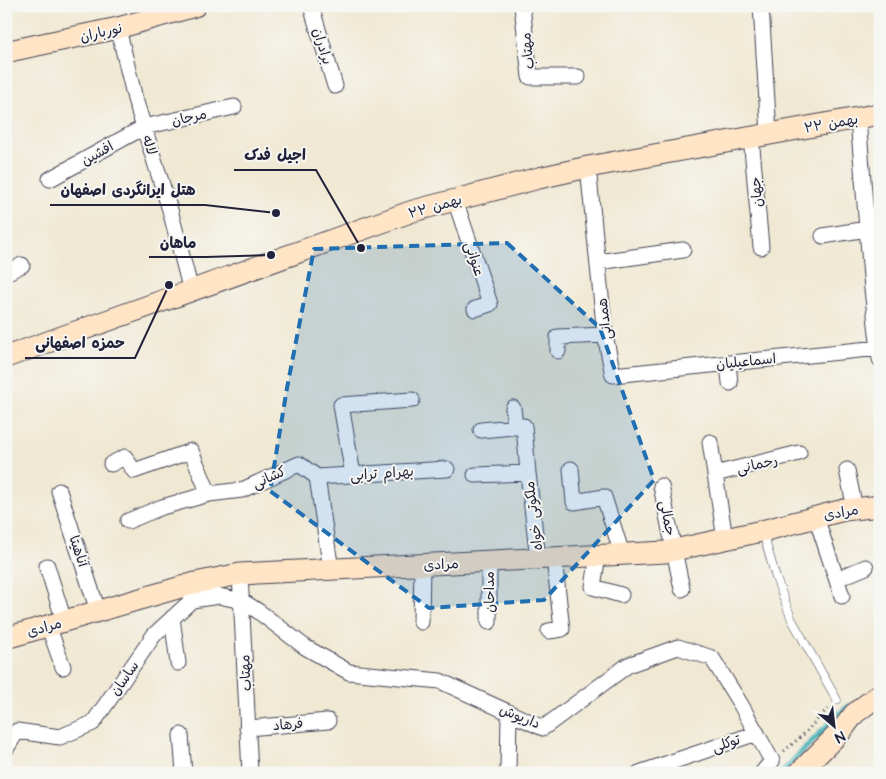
<svg xmlns="http://www.w3.org/2000/svg" width="886" height="779" viewBox="0 0 886 779" font-family="'Architects Daughter','Playpen Sans Arabic',sans-serif">
<style>
.lines{fill:none;stroke-linecap:round;stroke-linejoin:round}
.stream{stroke:#44b4bc;stroke-width:5.5}
.lane-casing{stroke:#414052;stroke-width:9}
.street-casing{stroke:#414052;stroke-width:17}
.secondary-casing{stroke:#414052;stroke-width:23}
.path{stroke:#414052;stroke-width:3;stroke-dasharray:1 4;stroke-linecap:butt}
.lane{stroke:#fff;stroke-width:8}
.street{stroke:#fff;stroke-width:15}
.secondary{stroke:#ffe4c6;stroke-width:21}
.marked{fill:#1f6fb2;fill-opacity:0.2;stroke:#1f6fb2;stroke-width:4;stroke-dasharray:10 6;stroke-linejoin:round}
.labels{text-anchor:middle;stroke-width:4;stroke-linejoin:round;paint-order:stroke}
.street-label{font-size:14px;fill:#22223b;stroke:#f6f6f2}
.leader{fill:none;stroke:#22223b;stroke-width:2}
.callout-dot{fill:#22223b;stroke:#f6f6f2;stroke-width:2}
.callout-label{font-size:15px;text-anchor:middle;font-weight:bold;fill:#22223b;stroke:#f6f6f2;stroke-width:4;stroke-linejoin:round;paint-order:stroke}
</style>
<rect width="100%" height="100%" fill="#f6f6f2"/>
<filter id="ink" filterUnits="userSpaceOnUse"><feTurbulence type="fractalNoise" baseFrequency=".02" numOctaves="2"/><feDisplacementMap in="SourceGraphic" scale="10" xChannelSelector="R" yChannelSelector="G"/><feConvolveMatrix kernelMatrix="1 2 1 2 8 2 1 2 1" color-interpolation-filters="sRGB"/></filter>
<filter id="wash" filterUnits="userSpaceOnUse"><feTurbulence type="fractalNoise" baseFrequency=".0096" numOctaves="4" result="noise"/><feDisplacementMap in="SourceGraphic" scale="20" xChannelSelector="R" yChannelSelector="G"/><feGaussianBlur stdDeviation="1.12" result="paint"/><feColorMatrix in="noise" values="0 0 0 0 0 0 0 0 0 0 0 0 0 0 0 0 0 1.4 0 .05"/><feComposite in="paint" operator="in"/></filter>
<g filter="url(#wash)">
<rect width="100%" height="100%" fill="#f0e8d2"/>
<g class="lines">
<path class="stream" d="M781 773 841 712 849 706"/>
</g>
</g>
<g filter="url(#ink)">
<g class="lines">
<g class="lane-casing">
<path id="lane" d="M763 533 776 578 792 620 837 700"/>
</g>
<g class="street-casing">
<path id="street" d="M311 6 335 86
M522 6 530 77H578
M761 6 769 134
M118 28 135 99 170 210 191 291
M858 119 872 289 880 359
M751 137 761 247
M588 167 605 335 613 375 879 348
M50 179 144 127 234 107
M455 200 490 304 475 309
M823 236 867 229
M598 262 683 250
M6 273 22 265
M558 351V337L605 335
M728 363 730 383
M513 408 515 427
M481 430 524 426 528 473 538 559
M710 442 725 539
M111 464 125 457 134 471 191 451 209 494
M571 469 574 502 604 497 622 554
M847 470 855 509
M715 474 799 453
M353 475 341 405 412 400
M475 475 528 473
M317 477 447 469
M661 486 682 589
M59 491 98 611
M816 517 842 596
M128 521 162 507 209 494 242 490 299 464 317 477 331 570
M598 555 593 587 621 595
M489 561V622
M47 566 64 621
M240 574 250 773
M837 579 866 567
M172 618 178 663
M421 622 422 565
M48 625 63 667
M549 631 562 629 554 558
M247 728 328 721
M181 735 184 773
M6 749 17 731 60 737 93 723 154 635 192 600 219 596 242 601 258 611 305 647 349 672 440 681 543 728 628 665 678 647 712 658 741 705 772 761 762 773
M508 773 509 712
M639 773 757 733"/>
</g>
<g class="secondary-casing">
<path id="secondary" d="M6 53 14 50 118 28 195 6
M6 357 413 211 539 178 588 167 880 114
M6 638 195 583 240 574 665 552 762 531 844 510 880 506
M799 773 842 730 854 714 880 694"/>
</g>
<path class="path" d="M784 751 804 734 828 708"/>
<use href="#lane" class="lane"/>
<use href="#street" class="street"/>
<use href="#secondary" class="secondary"/>
</g>
</g>
<path class="marked" d="M507 243 600 328 654 480 544 600 429 608 270 491 287 388 314 249Z"/>
<g class="labels">
<g class="street-label">
<text transform="translate(101 32) rotate(-13)" y="5">نورباران</text>
<text transform="translate(323 46) rotate(73)" y="5">برادران</text>
<text transform="translate(527 51) rotate(-96)" y="5">مهتاب</text>
<text transform="translate(189 117) rotate(-13)" y="5">مرجان</text>
<text transform="translate(831 123) rotate(-10)" y="5">۲۲ بهمن</text>
<text transform="translate(150 145) rotate(73)" y="5">لاله</text>
<text transform="translate(97 153) rotate(-29)" y="5">افشین</text>
<text transform="translate(756 192) rotate(-95)" y="5">جهان</text>
<text transform="translate(435 206) rotate(-16)" y="5">۲۲ بهمن</text>
<text transform="translate(475 259) rotate(72)" y="5">عنوانی</text>
<text transform="translate(604 319) rotate(-97)" y="5">همدانی</text>
<text transform="translate(746 361) rotate(-6)" y="5">اسماعیلیان</text>
<text transform="translate(757 464) rotate(-13)" y="5">رحمانی</text>
<text transform="translate(382 473) rotate(-4)" y="5">بهرام ترابی</text>
<text transform="translate(269 477) rotate(-24)" y="5">کشانی</text>
<text transform="translate(841 512) rotate(-10)" y="5">مرادی</text>
<text transform="translate(533 516) rotate(-97)" y="5">ملکوتی خواه</text>
<text transform="translate(668 518) rotate(79)" y="5">جمالی</text>
<text transform="translate(79 551) rotate(72)" y="5">آناهیتا</text>
<text transform="translate(441 564) rotate(-3)" y="5">مرادی</text>
<text transform="translate(489 592) rotate(-91)" y="5">مداحان</text>
<text transform="translate(44 627) rotate(-16)" y="5">مرادی</text>
<text transform="translate(245 673) rotate(-93)" y="5">مهتاب</text>
<text transform="translate(124 678) rotate(-55)" y="5">ساسان</text>
<text transform="translate(520 716) rotate(22)" y="5">داریوش</text>
<text transform="translate(288 724) rotate(-5)" y="5">فرهاد</text>
<text transform="translate(726 743) rotate(-19)" y="5">توکلی</text>
</g>
</g>
<path class="leader" d="M361 248L316 170H234M276 213L205 205H50M271 255L206 257H149M169 285L135 358H25"/>
<g class="callout-dot">
<circle cx="361" cy="248" r="5"/>
<circle cx="276" cy="213" r="5"/>
<circle cx="271" cy="255" r="5"/>
<circle cx="169" cy="285" r="5"/>
</g>
<g class="callout-label">
<text x="275" y="160">اجیل فدک</text>
<text x="128" y="195">هتل ایرانگردی اصفهان</text>
<text x="178" y="248">ماهان</text>
<text x="80" y="348">حمزه اصفهانی</text>
</g>
<rect width="886" height="779" fill="none" stroke="#f6f6f2" stroke-width="25"/>
<g transform="translate(834 726) rotate(152)" stroke="#f6f6f2" stroke-width="4" paint-order="stroke">
<path d="M0-4L9 19L0 12L-9 19Z" fill="#22223b"/>
<text y="-8" font-size="14" font-weight="bold" text-anchor="middle" fill="#22223b">N</text>
</g>
</svg>
